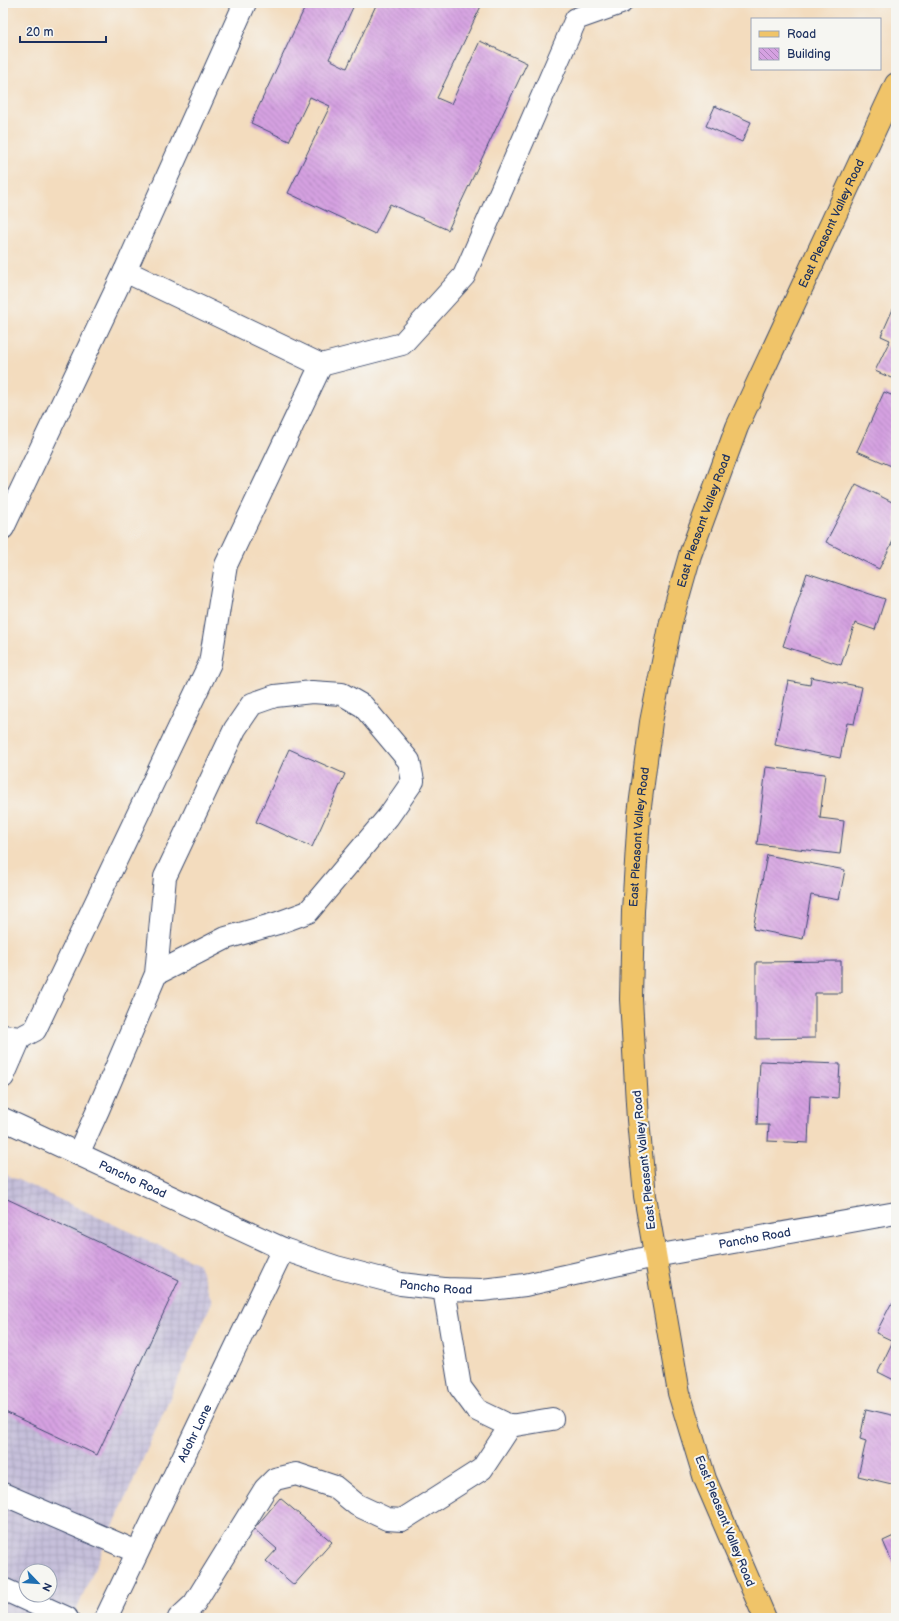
<svg xmlns="http://www.w3.org/2000/svg" width="899" height="1621" viewBox="0 0 899 1621" font-family="'Balsamiq Sans',sans-serif">
<style>
.industrial{fill:url(#industrial-grid);fill-rule:evenodd}
.building{fill:url(#building-back-hatch)}
.lines{fill:none;stroke-linecap:round;stroke-linejoin:round}
.minor-casing{stroke:#3b496c;stroke-width:24}
.major-casing{stroke:#3b496c;stroke-width:24}
.minor{stroke:#fff;stroke-width:22}
.major{stroke:#f0c469;stroke-width:22}
.labels{text-anchor:middle;stroke-width:4;stroke-linejoin:round;paint-order:stroke}
.street-label{font-size:12px;fill:#1b2f5e;stroke:#f6f6f2}
</style>
<defs>
<pattern id="industrial-grid" width="8" height="8" patternUnits="userSpaceOnUse"><rect width="8" height="8" fill="#c6c0da"/><path d="M0 4h8M4 0v8" fill="none" stroke="#aaa5be"/></pattern>
<pattern id="building-back-hatch" width="6" height="6" patternUnits="userSpaceOnUse"><rect width="6" height="6" fill="#d5a1e1"/><path d="M-1 5l2 2M0 0l6 6M5-1l2 2" fill="none" stroke="#ac84ba"/></pattern>
</defs>
<rect width="100%" height="100%" fill="#f6f6f2"/>
<filter id="ink" filterUnits="userSpaceOnUse"><feTurbulence type="fractalNoise" baseFrequency=".025" numOctaves="2"/><feDisplacementMap in="SourceGraphic" scale="8" xChannelSelector="R" yChannelSelector="G"/><feConvolveMatrix kernelMatrix="1 2 1 2 8 2 1 2 1" color-interpolation-filters="sRGB"/></filter>
<filter id="wash" filterUnits="userSpaceOnUse"><feTurbulence type="fractalNoise" baseFrequency=".012" numOctaves="4" result="noise"/><feDisplacementMap in="SourceGraphic" scale="16" xChannelSelector="R" yChannelSelector="G"/><feGaussianBlur stdDeviation="0.9" result="paint"/><feColorMatrix in="noise" values="0 0 0 0 0 0 0 0 0 0 0 0 0 0 0 0 0 1.4 0 .05"/><feComposite in="paint" operator="in"/></filter>
<g filter="url(#wash)">
<rect width="100%" height="100%" fill="#f3dcbe"/>
<path class="industrial" d="M3 1173 199 1264 212 1302 73 1618H3ZM26 1571H50V1595H26Z"/>
<g id="blocks">
<path class="building" d="M307 3H355L329 59 347 68 377 3 482 4 437 98 451 104 480 41 527 63 448 230 390 204 375 234 288 193 330 106 310 97 289 141 251 123Z
M715 106 751 122 742 142 706 126Z
M893 309 896 310V380L875 371 890 340 881 336Z
M884 392 896 397V468L857 451Z
M856 484 896 504V535L879 569 826 542Z
M807 573 885 599 875 630 855 623 841 665 783 646Z
M811 677 862 687 854 724 847 723 840 758 775 745 788 681 810 685Z
M289 749 345 774 312 847 256 822Z
M766 767 825 774 820 818 844 821 840 854 757 844Z
M767 855 845 870 839 900 811 895 803 939 753 929Z
M841 961V993H815V1038L756 1039V962Z
M760 1061 840 1064 838 1098 810 1096 808 1143 768 1141 769 1125H757Z
M3 1197 179 1280 97 1455 3 1411Z
M891 1304 896 1306V1381L878 1372 893 1341 876 1333Z
M866 1409 896 1416V1485L858 1476 866 1441 860 1439Z
M280 1498 332 1542 294 1585 266 1561 277 1549 254 1529Z
M896 1535V1571L883 1541Z"/>
</g>
</g>
<g filter="url(#ink)">
<use href="#blocks" fill-opacity="0" stroke="#3b496c" stroke-width="1"/>
<g class="lines">
<g class="minor-casing">
<g id="minor">
<path d="M125 271 245 3"/>
<path d="M3 528 125 271 321 365 402 344 464 276 576 19 621 3"/>
<path d="M3 1036 20 1038 35 1030 210 663 226 565 321 365"/>
<path d="M3 1077 20 1038"/>
<path id="s1" d="M3 1119 283 1249 336 1267 401 1284 444 1289 482 1290 525 1285 655 1256 896 1213"/>
<path d="M78 1154 98 1110 156 974 226 938 278 923 308 912 388 817 413 781 409 761 363 706 342 694 312 692 275 696 252 704 235 729 165 877 156 974"/>
<path d="M444 1289 460 1387 477 1410 510 1426 552 1419"/>
<path d="M3 1494 137 1552"/>
<path d="M3 1589 67 1618"/>
<path id="s2" d="M106 1618 283 1249"/>
<path d="M179 1618 194 1604 265 1489 275 1479 296 1474 335 1487 357 1505 387 1519 402 1520 482 1469 511 1425"/>
</g>
</g>
<g class="major-casing">
<g id="major">
<path id="s3" d="M765 1618 705 1479 679 1393 645 1196 638 1120 631 999 633 911 639 814 651 722 671 622 690 555 737 427 896 84"/>
</g>
</g>
<use href="#minor" class="minor"/>
<use href="#major" class="major"/>
</g>
</g>
<g class="labels">
<g class="street-label">
<text dy="4" stroke="none"><textPath href="#s3" startOffset="1449">East Pleasant Valley Road</textPath></text>
<text dy="4" stroke="none"><textPath href="#s3" startOffset="1125">East Pleasant Valley Road</textPath></text>
<text dy="4" stroke="none"><textPath href="#s3" startOffset="801">East Pleasant Valley Road</textPath></text>
<text transform="translate(644 1160) rotate(-96)" y="4">East Pleasant Valley Road</text>
<text dy="4" stroke="none"><textPath href="#s1" startOffset="143">Pancho Road</textPath></text>
<text dy="4" stroke="none"><textPath href="#s1" startOffset="791">Pancho Road</textPath></text>
<text dy="4" stroke="none"><textPath href="#s1" startOffset="467">Pancho Road</textPath></text>
<text dy="4" stroke="none"><textPath href="#s2" startOffset="205">Adohr Lane</textPath></text>
<text transform="translate(725 1521) rotate(68)" y="4">East Pleasant Valley Road</text>
</g>
</g>
<rect width="899" height="1621" fill="none" stroke="#f6f6f2" stroke-width="16"/>
<rect x="751" y="18" width="130" height="52" fill="#f6f6f2" stroke="#9ea6b7"/>
<rect x="759" y="31" width="20" height="6" fill="#f0c469" stroke="#9ea6b7"/>
<text x="787" y="38" font-size="12" fill="#1b2f5e">Road</text>
<rect x="759" y="48" width="20" height="12" fill="url(#building-back-hatch)" stroke="#9ea6b7"/>
<text x="787" y="58" font-size="12" fill="#1b2f5e">Building</text>
<g transform="translate(38 1583) rotate(115)"><circle r="19" fill="#f6f6f2" stroke="#9ea6b7"/>
<path d="M0-3L7 15L0 10L-7 15Z" fill="#1f6fb2"/>
<text y="-6" font-size="11" font-weight="bold" text-anchor="middle" fill="#1b2f5e">N</text>
</g>
<path d="M20 36v6h86v-6" fill="none" stroke="#1b2f5e" stroke-width="2"/>
<text x="26" y="36" font-size="12" fill="#1b2f5e" stroke="#f6f6f2" stroke-width="3" paint-order="stroke">20 m</text>
</svg>
